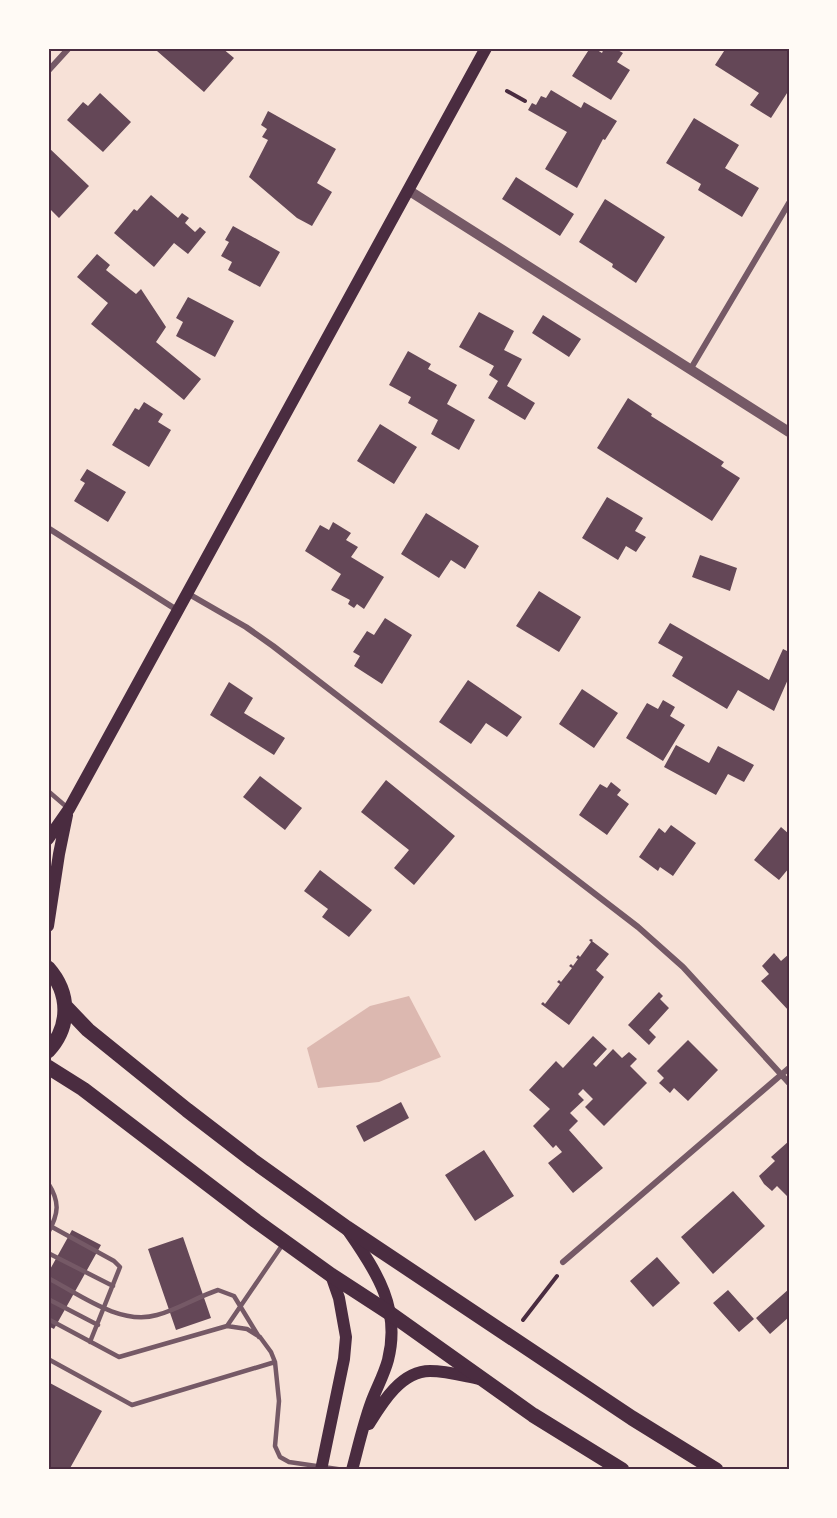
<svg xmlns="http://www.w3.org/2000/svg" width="837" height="1518" viewBox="0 0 837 1518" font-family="Mulish,sans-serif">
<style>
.water{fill:#dcb8b0}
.building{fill:#644757}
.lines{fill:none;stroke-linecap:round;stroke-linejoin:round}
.path{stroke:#4a2c40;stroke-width:4}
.service{stroke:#755966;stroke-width:4.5}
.minor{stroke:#755966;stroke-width:6}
.tertiary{stroke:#755966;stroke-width:10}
.secondary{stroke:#4a2c40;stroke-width:12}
.primary{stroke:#4a2c40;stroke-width:15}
.neatline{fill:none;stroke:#4a2c40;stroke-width:2}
</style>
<rect width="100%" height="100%" fill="#f7e1d7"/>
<path class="water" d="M409 996 441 1057 379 1082 318 1088 307 1048 370 1006Z"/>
<path class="building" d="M160 48H222L234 58 204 92 157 51Z
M590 48H594L602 53 604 48H614L623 53 617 62 630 70 611 100 572 76Z
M726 48H788L789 50V90L771 118 750 105 759 93 715 65Z
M551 90 581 108 584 102 617 121 605 140 603 139 577 188 545 169 567 132 528 110 532 103 536 105 541 96 546 98Z
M100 93 131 122 103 152 67 120 83 102 88 106Z
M268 111 336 149 317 183 332 192 312 226 297 218 249 177 268 140 262 137 267 129 261 125Z
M694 118 739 145 725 168 759 188 742 217 698 190 701 184 666 163Z
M48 147 89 186 59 218 48 207Z
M516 177 574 214 560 236 502 199Z
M151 195 178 218 182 213 189 218 185 223 195 232 200 227 206 232 188 254 174 243 154 267 114 233 134 209 137 211Z
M605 199 665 237 636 283 612 267 613 264 579 242Z
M233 226 280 252 260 287 228 270 232 262 221 256 229 242 225 240Z
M97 254 110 265 106 270 136 294 141 289 166 327 156 342 201 379 184 400 91 324 108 303 77 277Z
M188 297 234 321 215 357 176 336 183 322 176 318Z
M479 312 514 331 504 350 522 359 507 386 535 403 525 420 488 398 498 381 489 375 494 366 459 347Z
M543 315 581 339 569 357 532 333Z
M408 351 431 364 428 369 457 385 447 404 475 420 459 450 431 434 438 420 408 403 411 397 389 385Z
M628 398 652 414 651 416 724 462 721 466 740 478 712 521 597 448Z
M144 402 163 414 158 422 171 430 149 467 112 445 135 408 139 410Z
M380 424 417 447 394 484 357 461Z
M87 469 126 492 108 522 74 501 85 483 80 480Z
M607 497 643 518 635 531 646 537 636 552 626 546 618 560 582 538Z
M426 513 479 546 465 569 451 560 439 578 401 554Z
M333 522 351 533 346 540 358 547 351 557 384 577 364 609 357 604 354 608 348 604 350 600 331 590 341 574 305 551 320 525 329 530Z
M700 555 737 568 730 591 692 577Z
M539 591 581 617 559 652 516 626Z
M385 618 412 635 382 684 354 666 360 656 353 652 367 631 374 635Z
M670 623 769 680 783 649 789 652V677L774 711 738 690 727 709 672 676 683 657 658 643Z
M468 680 522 717 507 737 486 723 471 744 439 722Z
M229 682 253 698 244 713 285 738 274 755 210 715Z
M582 689 618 713 594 748 559 724Z
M663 700 675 707 670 716 685 725 663 761 626 738 647 703 658 709Z
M676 745 709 763 718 746 754 765 744 782 728 774 716 795 664 767Z
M260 776 302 808 285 830 243 797Z
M386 780 455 836 414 885 394 868 409 850 361 812Z
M611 782 621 790 617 795 629 804 607 835 579 815 600 784 607 788Z
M671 825 696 843 673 876 660 867 658 871 639 857 659 828 665 833Z
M781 827 789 834V868L779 880 754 860Z
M320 870 372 910 349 937 322 917 328 909 304 891Z
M591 939 593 940 591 942 592 941 609 954 596 970 604 977 569 1025 541 1004 543 1002 545 1004 560 984 557 982 559 980 561 982 572 968 569 966 571 964 573 966 578 959 576 958 578 955 580 957 591 942 589 940Z
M774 953 781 961 789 954V1011L761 981 769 974 762 966Z
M659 992 663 996 660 999 669 1008 649 1030 656 1037 649 1045 628 1025Z
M593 1036 607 1049 593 1064 596 1067 613 1049 622 1058 629 1052 637 1059 630 1066 647 1083 604 1126 585 1107 593 1099 583 1089 578 1094 584 1100 570 1113 578 1121 569 1130 603 1168 573 1193 548 1163 562 1152 556 1145 553 1148 533 1126 550 1109 529 1090 556 1061 563 1068Z
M688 1040 718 1070 688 1101 674 1088 670 1093 659 1083 664 1078 657 1071Z
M401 1102 409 1118 364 1142 356 1126Z
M789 1141V1194L787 1196 777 1186 772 1191 764 1184 759 1176 775 1161 771 1157Z
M484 1150 514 1196 475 1221 445 1175Z
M733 1191 765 1226 713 1274 681 1237Z
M72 1230 101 1245 54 1329 48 1326V1273Z
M183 1237 211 1318 176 1330 148 1249Z
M657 1257 680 1283 653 1307 630 1281Z
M789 1289V1317L770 1334 756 1318Z
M728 1290 754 1319 739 1332 713 1303Z
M48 1382 102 1411 69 1470H48Z"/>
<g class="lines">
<path class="path" d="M507 91 525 101
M523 1320 557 1276"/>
<path class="service" d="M48 791 69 809
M48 1183C60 1202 59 1213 48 1233
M52 1227 114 1261 120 1267 90 1342
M48 1253 113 1286
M48 1278C79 1294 120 1326 157 1315 177 1310 197 1297 218 1290L234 1296 259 1337
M48 1299 98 1325
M48 1319 119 1357 227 1326 247 1329 260 1337 271 1352 275 1362 279 1401 275 1446 280 1457 289 1462 344 1470
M227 1326 283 1244
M48 1359 132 1405 275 1362"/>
<path class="minor" d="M48 71 69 48
M690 370 789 203
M48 528 177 610
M187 593 246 627 273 646 638 927 683 967 789 1083
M563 1262 789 1068"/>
<path class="tertiary" d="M408 190 789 432"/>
<path class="secondary" d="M48 839 69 809 486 48
M48 926 59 854 67 815
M349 1232C377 1272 401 1309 388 1360 384 1375 376 1389 371 1403 363 1425 358 1448 352 1470
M369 1424C382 1403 401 1371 430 1371 447 1371 464 1376 480 1379
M321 1470 344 1359 346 1337 339 1298 331 1275"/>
<path class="primary" d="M48 968C70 993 71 1026 48 1051
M65 1006 88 1030 187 1110 252 1160 347 1228 632 1418 716 1470
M48 1067 83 1089 256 1221 331 1275 391 1314 533 1415 622 1470"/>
</g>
<rect width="837" height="1518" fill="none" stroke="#fffaf5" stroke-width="99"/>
<rect x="50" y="50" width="738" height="1418" class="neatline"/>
</svg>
